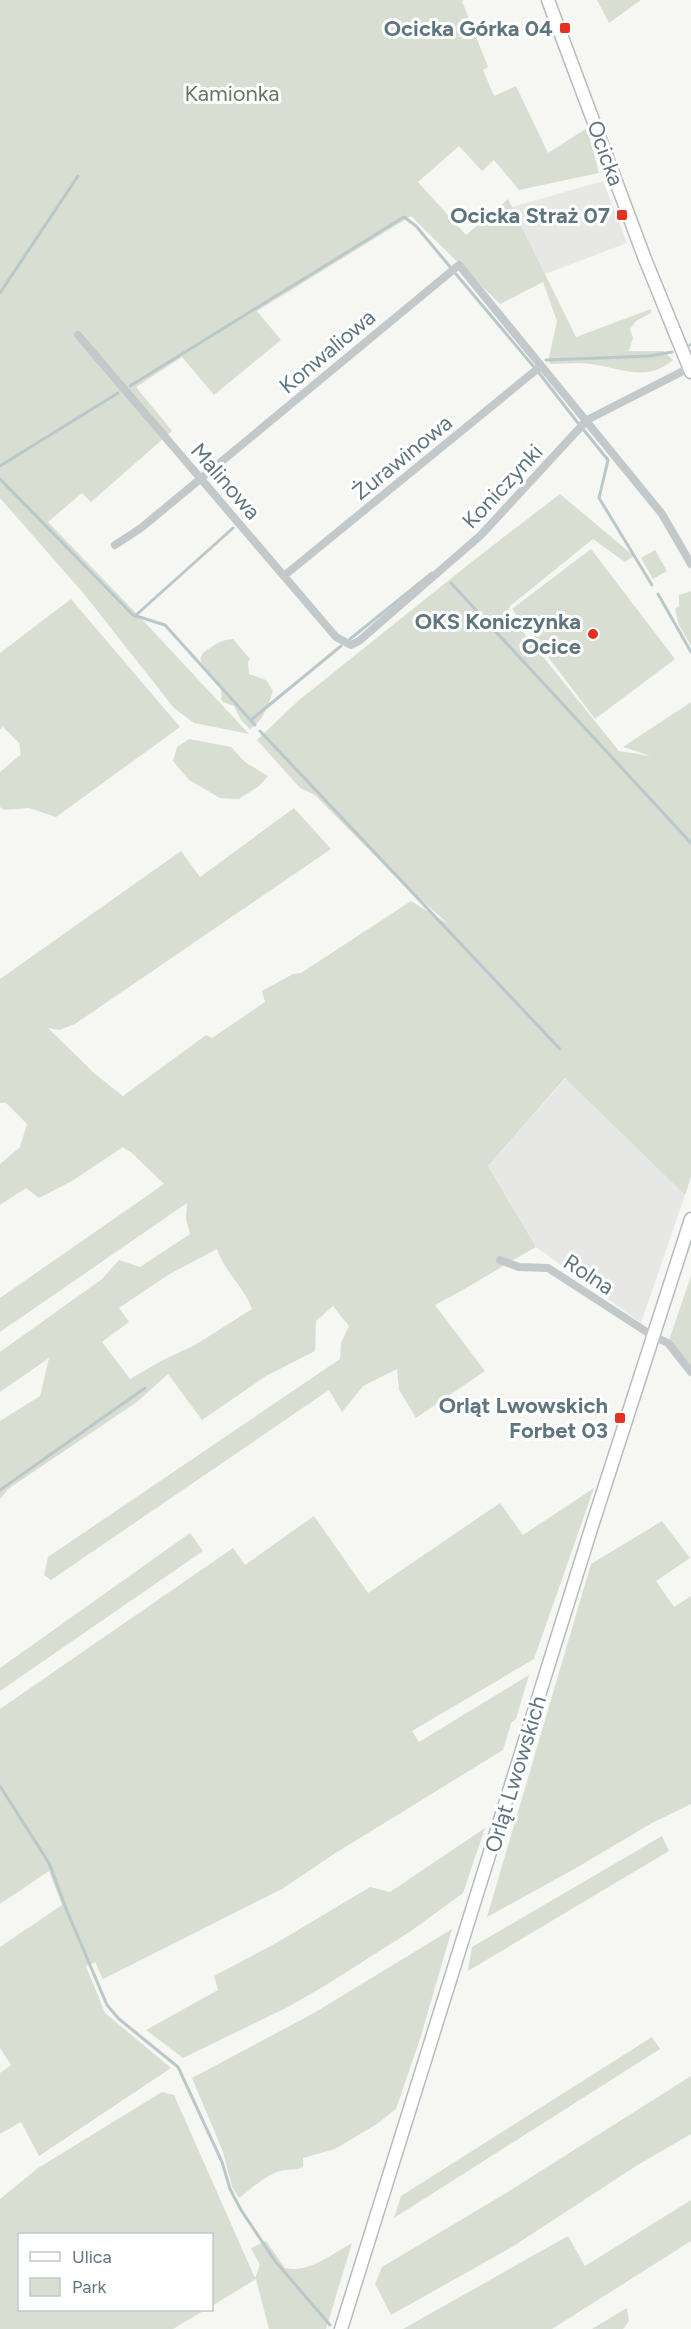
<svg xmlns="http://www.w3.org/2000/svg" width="691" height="2329" viewBox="0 0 691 2329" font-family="Figtree,sans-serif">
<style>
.built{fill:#e7e7e6}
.green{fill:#d9ded3;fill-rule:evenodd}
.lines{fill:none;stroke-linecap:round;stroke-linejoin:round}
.stream{stroke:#b9c8ca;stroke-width:3}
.secondary-casing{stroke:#b5bcbf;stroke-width:15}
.street{stroke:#c3c8ca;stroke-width:8}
.secondary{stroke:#fff;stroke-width:12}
.poi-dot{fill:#e92f20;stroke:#fff;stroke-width:2}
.labels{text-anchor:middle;stroke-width:6;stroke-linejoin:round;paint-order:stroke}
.poi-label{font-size:22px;font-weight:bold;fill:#60767f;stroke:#fff;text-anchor:end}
.park-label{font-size:22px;fill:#67775f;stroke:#fff}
.street-label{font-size:22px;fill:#60767f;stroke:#fff}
</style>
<rect width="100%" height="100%" fill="#f6f6f3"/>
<path class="built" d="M603 181 627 243 545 274 512 207Z
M566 1078 685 1195 641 1323 536 1247 488 1166Z"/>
<path class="green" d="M0 0H464L462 1 488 67 483 70 494 96 516 86 548 153 587 128 599 173 519 190 494 160 482 171 459 146 418 182 466 235 508 199 576 337 651 309V313L636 321 630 329 633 338 629 351H663L673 360C647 382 623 369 592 364 579 362 564 364 550 364L549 357 557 321 543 282 500 304 411 216 257 311 281 340 214 395 182 357 136 387 172 431 91 502 82 493 48 522 136 613 249 734 194 723 174 708 84 594 0 498Z
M597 0H641L609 23Z
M560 494 634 556 625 562 593 539 510 606 507 612 619 751 651 756 623 747 691 702V1177L685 1195 565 1078 488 1166 536 1247C502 1266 470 1287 435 1305L485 1371 416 1418 399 1390 397 1369 363 1386 342 1412 329 1390 51 1580 44 1575 48 1557 340 1359 341 1343 349 1326 333 1306 316 1321 315 1351 266 1376 202 1420 168 1374 137 1402 8 1489 0 1499V1421L40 1396 49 1358 0 1392V1352L102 1279 119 1260 140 1267 190 1234 186 1219 187 1203 0 1332V1298L164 1184 132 1153 123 1147 72 1181 39 1198 26 1188 0 1205V1164L20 1147 27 1124 6 1103H0V979L181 851 200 877 294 808 331 849 75 1024 59 1030 48 1028 95 1074 123 1096 206 1035 212 1038 265 1002 262 991 293 974 301 973 411 901 448 924 391 872 315 795 300 788 257 740 298 701 474 560ZM217 1249C224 1271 244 1287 252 1309L195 1345 161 1361 130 1379 102 1342 129 1322 119 1308 168 1275Z
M591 549 675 659 595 719 512 609Z
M655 550 667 571 653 579 641 558Z
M691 591V646L679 625 675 609 679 606V595Z
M71 599 180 727 56 817 29 808 4 810 0 807V772L21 754 19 743 3 727 0 729V653Z
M233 639 250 659 248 662 249 674 266 680 273 691C268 705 263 722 250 729L241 720 234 706 223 702 221 699C226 673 182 664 210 648 219 642 222 640 233 639Z
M189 739 231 747 245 762 268 776 259 786 239 799 220 798 189 780 173 761 177 747Z
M691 1276V1372L668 1343Z
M594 1488 534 1659 412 1731 419 1742 529 1675 516 1719 511 1723 503 1750 334 1854 282 1889 103 1979 95 1962 86 1966 105 2013 171 2068 39 2156 21 2122 0 2134V2073L11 2065 0 2048V1947L62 1905 49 1871 0 1904V1709L233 1548 245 1565 314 1516 368 1593 500 1503 523 1535Z
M662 1521 690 1558 656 1581 674 1607 691 1596V1804L652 1823 576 1868 487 1917 591 1564Z
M190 1533 203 1551 0 1691V1668Z
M485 1828 463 1893 411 1931 326 1985 290 2006 183 2058 146 2030 218 1990 214 1976 278 1942 370 1887 390 1892Z
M662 1836 669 1851 468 1971 472 1947Z
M452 1929 421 2036 396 2109 377 2124 335 2149 303 2158V2167C295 2171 291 2169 284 2170 268 2173 252 2188 239 2198L232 2187 223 2152 192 2078 314 2013Z
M652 2037 660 2049 394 2218 401 2196Z
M691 2076V2134L636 2166 512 2247 391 2315 375 2284 382 2267 506 2193Z
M162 2092 174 2095 255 2278 260 2265 251 2248 266 2241 285 2268C308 2274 332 2254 352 2243L326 2329H269L256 2279 212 2306V2234H20V2310H205L173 2329H0V2199L38 2168Z
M691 2200V2241L552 2329H403L568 2236 585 2266Z
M627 2308 629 2321 623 2329H592Z"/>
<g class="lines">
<path class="stream" d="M456 274 534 367
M0 293 78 176
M690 345 691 344
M546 360 650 356 672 352
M539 373 578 423
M130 386 404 217 416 226 451 268
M583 429 608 460 599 498 652 585
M0 466 118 393
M0 479 133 615 165 625 255 725
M451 583 691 843
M658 594 691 652
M135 616 233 528
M350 639 432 573
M251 720 341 646
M260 731 560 1049
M0 1490 145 1388
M0 1786 49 1863 67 1911 107 2005 119 2019 178 2067 222 2162 230 2189 241 2210 275 2261 330 2325"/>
<g class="secondary-casing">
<path id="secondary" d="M548 0 645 259 691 372
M341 2329 591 1529 691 1219"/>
</g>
<path class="street" d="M78 335 336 637 351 645 359 641 481 535 587 420 689 368
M115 545 141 528 459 265 662 514 691 564
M285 575 541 366
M500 1260 519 1267 548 1268 653 1336 668 1343 691 1372"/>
<use href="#secondary" class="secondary"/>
</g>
<g class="poi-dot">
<rect x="559" y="22" width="12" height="12" rx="3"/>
<rect x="616" y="209" width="12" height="12" rx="3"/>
<circle cx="593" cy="634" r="6"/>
<rect x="614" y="1412" width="12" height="12" rx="3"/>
</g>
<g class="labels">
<g class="poi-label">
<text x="553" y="36">Ocicka Górka 04</text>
<text x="610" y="223">Ocicka Straż 07</text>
<text x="581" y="629">OKS Koniczynka<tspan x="581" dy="25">Ocice</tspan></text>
<text x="608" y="1413">Orląt Lwowskich<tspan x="608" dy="25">Forbet 03</tspan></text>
</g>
<g class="park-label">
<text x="232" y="101">Kamionka</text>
</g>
<g class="street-label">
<text transform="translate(606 153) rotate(70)" y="8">Ocicka</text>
<text transform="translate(327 351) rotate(-40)" y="8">Konwaliowa</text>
<text transform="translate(402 457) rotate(-39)" y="8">Żurawinowa</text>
<text transform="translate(226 481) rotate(49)" y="8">Malinowa</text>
<text transform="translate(502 486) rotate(-47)" y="8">Koniczynki</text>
<text transform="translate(589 1274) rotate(33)" y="8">Rolna</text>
<text transform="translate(515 1774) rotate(-73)" y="8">Orląt Lwowskich</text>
</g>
</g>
<rect x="18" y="2233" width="195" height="78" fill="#ffffff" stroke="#bfc8cc" stroke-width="1.5"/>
<rect x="30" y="2252" width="30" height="9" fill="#ffffff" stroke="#bfc8cc" stroke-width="1.5"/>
<text x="72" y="2263" font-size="18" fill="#60767f">Ulica</text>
<rect x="30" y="2278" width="30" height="18" fill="#d9ded3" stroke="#bfc8cc" stroke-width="1.5"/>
<text x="72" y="2293" font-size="18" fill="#60767f">Park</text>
</svg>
